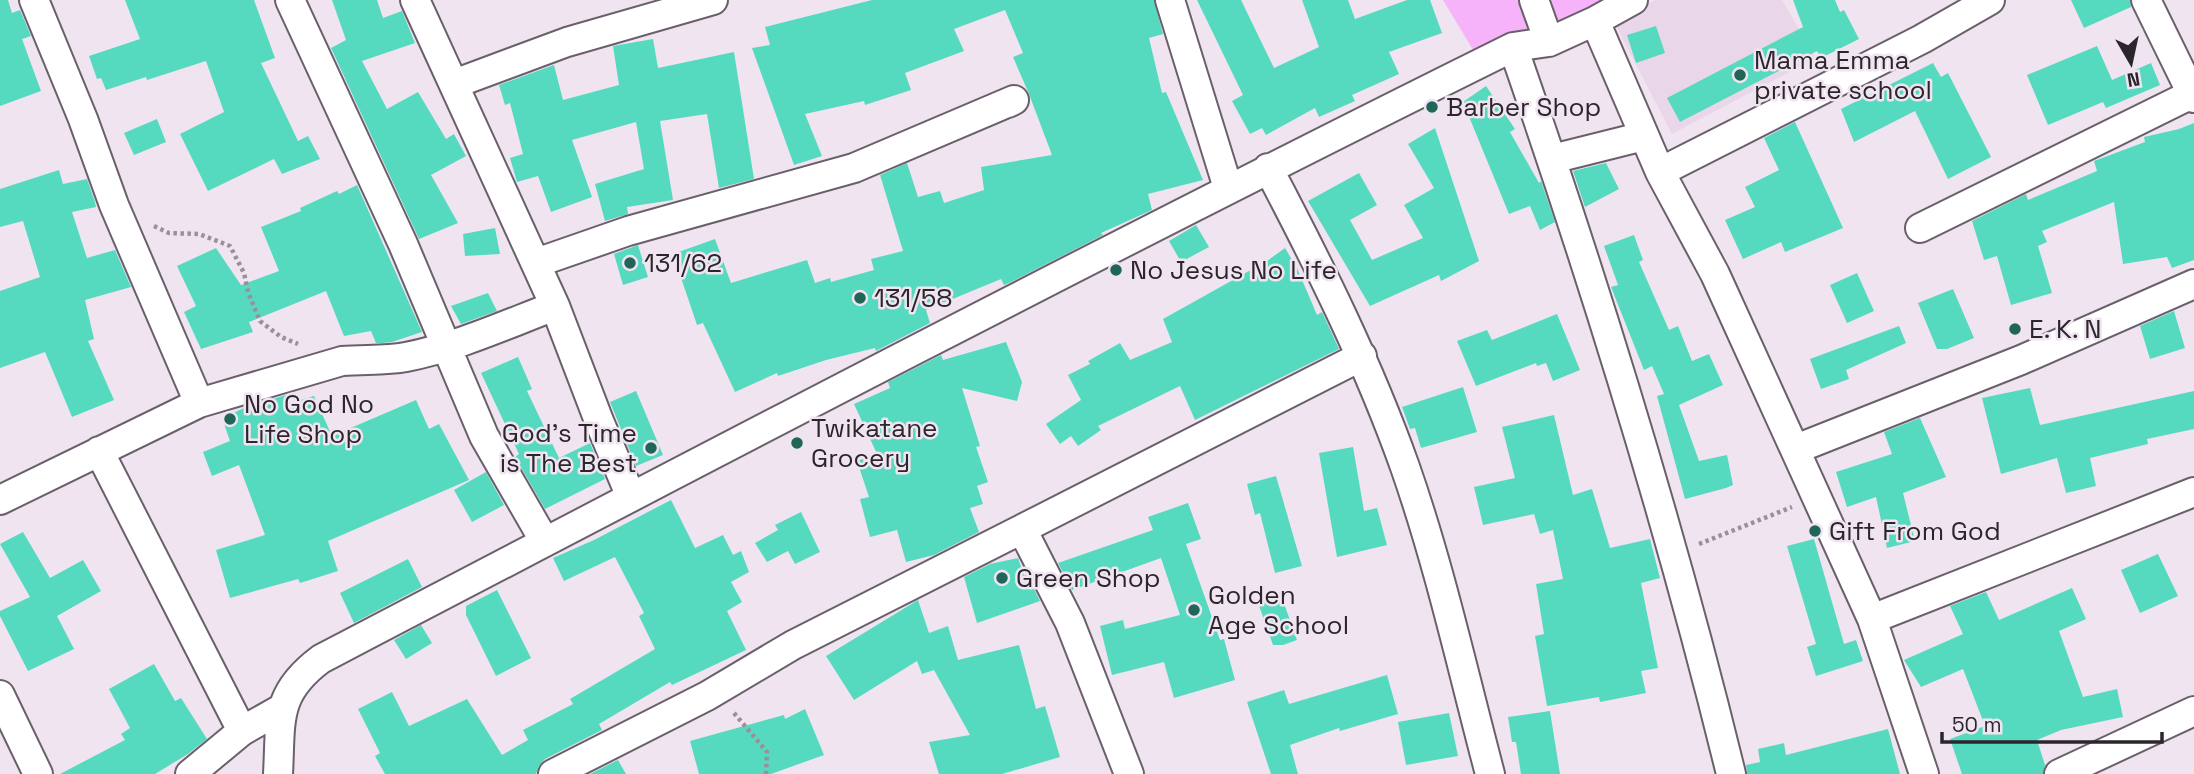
<svg xmlns="http://www.w3.org/2000/svg" width="2194" height="774" viewBox="0 0 2194 774" font-family="'Space Grotesk',sans-serif">
<style>
.built{fill:#e9d6e9}
.green{fill:#f7b3f9}
.building{fill:#55dac0}
.lines{fill:none;stroke-linecap:round;stroke-linejoin:round}
.minor-casing{stroke:#6a606b;stroke-width:32}
.path{stroke:#99909a;stroke-width:4.5;stroke-dasharray:3.5 3.5;stroke-linecap:butt}
.minor{stroke:#fff;stroke-width:28}
.poi-dot{fill:#206558;stroke:#f0e4f1;stroke-width:2.5}
.labels{text-anchor:middle;stroke-width:5;stroke-linejoin:round;paint-order:stroke}
.poi-label{font-size:26px;fill:#2b262b;stroke:#f0e4f1;text-anchor:start}
</style>
<rect width="100%" height="100%" fill="#f0e4f1"/>
<path class="built" d="M1655 0H1782L1816 58 1672 134 1614 22Z"/>
<path class="green" d="M1443 0H1605L1561 46 1478 58Z"/>
<path class="building" d="M0 0H8L12 13 20 10 31 36 22 39 41 91 0 106Z
M125 0H254L275 58 261 63 298 141 308 136 320 159 282 174 274 159 208 191 180 134 224 112 206 61 147 80 146 77 106 90 101 78 97 79 89 56 140 39Z
M332 0H377L383 18 402 11 415 43 362 61 387 109 418 92 446 139 454 134 466 156 431 175 458 223 419 239 331 48 346 40Z
M872 0H1154L1163 34 1149 38 1162 93 1166 92 1203 180 1148 194 1152 210 1101 233 1103 235 1009 283 1004 285 1001 279 926 310 930 323 876 351 875 348 826 360 778 376 777 373 735 392 703 323 697 325 673 254 715 239 731 283 807 260 815 283 830 278 831 282 874 270 871 259 903 251 880 175 907 163 918 197 940 191 944 203 984 190 981 167 1052 155 1029 94 1013 57 1023 53 1005 10 954 29 964 51 905 73 911 90 865 105 864 101 805 114 822 156 794 165 752 48 770 45 765 27Z
M1197 0H1241L1274 68 1319 47 1302 0H1348L1355 19 1407 0H1430L1442 33 1389 52 1399 74 1352 95 1355 101 1319 117 1315 108 1266 135 1262 128 1250 134 1232 101 1243 95Z
M1793 0H1835L1840 12 1844 10 1859 39 1821 58 1817 51 1680 122 1667 98 1803 27Z
M2071 0H2130L2131 7 2084 28Z
M1656 26 1665 53 1636 63 1627 35Z
M653 39 658 68 734 52 754 179 719 188 707 114 660 121 673 200 627 207 628 214 605 221 595 184 644 169 636 122 572 140 592 197 551 212 538 176 517 182 510 158 523 154 510 103 505 105 499 85 554 65 563 100 619 85 613 46Z
M2097 46 2112 80 2151 63 2160 85 2106 108 2103 102 2048 125 2027 75Z
M1933 63 1941 77 1948 73 1991 157 1948 179 1915 111 1854 142 1841 109Z
M1486 86 1515 129 1510 132 1539 183 1541 181 1555 222 1540 230 1530 206 1509 214 1463 102Z
M157 119 166 142 134 155 124 133Z
M1795 122 1843 228 1785 252 1781 242 1743 259 1725 220 1755 207 1745 187 1779 170 1764 138Z
M2194 123V260L2172 268 2167 257 2123 264 2114 202 2042 231 2047 242 2038 246 2052 293 2011 305 1997 256 1984 260 1972 221 2026 194 2028 200 2097 171 2094 161 2145 142 2144 137 2179 129Z
M1435 128 1479 261 1441 281 1439 275 1370 306 1308 201 1359 173 1377 205 1350 220 1372 260 1423 238 1404 205 1434 188 1408 144Z
M1606 163 1619 189 1585 207 1573 171Z
M59 170 63 184 87 179 95 202 96 207 72 212 87 258 115 250 131 287 85 300 94 339 88 341 114 400 72 417 45 352 0 368V291L40 277 23 221 0 227V189Z
M357 185 422 332 392 342 382 343H376L371 331 344 336 326 291 249 322 253 332 201 349 184 312 196 306 177 266 216 248 241 285 279 271 261 227 301 211 300 208 337 191 339 194Z
M1196 225 1209 247 1181 262 1169 241Z
M495 228 500 254 465 256 463 234Z
M1634 235 1643 260 1639 262 1669 330 1678 326 1692 361 1709 354 1723 385 1679 405 1699 461 1727 455 1733 485 1726 488 1685 499 1657 396 1664 394 1652 366 1644 370 1611 287 1618 285 1604 246Z
M638 245 648 277 623 285 614 254Z
M1285 248 1297 268 1317 315 1322 312 1339 349 1195 420 1180 386 1098 426 1101 430 1078 446 1071 436 1060 444 1046 424 1081 400 1068 375 1090 364 1088 361 1120 343 1130 360 1172 342 1163 319 1267 261Z
M1857 273 1874 311 1847 323 1830 285Z
M1953 289 1974 338 1947 349H1937L1918 303Z
M488 293 497 311 461 324 451 306Z
M2174 311 2185 348 2150 359 2140 326Z
M1557 314 1580 370 1553 381 1546 363 1537 366 1536 363 1476 386 1457 341 1487 330 1492 340Z
M1899 326 1906 343 1846 370 1849 379 1821 389 1810 359Z
M1006 342 1022 382 1017 401 962 388 980 446 976 447 988 482 977 486 983 504 970 508 979 532 934 555 906 562 897 530 870 537 860 499 869 497 857 461 877 454 854 404 890 388 888 382 941 355 943 360Z
M518 357 532 389 527 391 559 458 590 443 605 479 545 509 515 457 519 454 481 373Z
M1463 387 1477 432 1421 448 1415 428 1410 429 1402 407Z
M2030 388 2040 425 2194 391V429L2147 439 2148 444 2090 458 2096 486 2066 493 2057 458 2001 474 1982 398Z
M636 391 663 455 636 466 610 402Z
M286 395 290 403 314 396 332 436 416 400 429 429 439 424 469 480 328 541 338 571 300 583 298 579 230 598 216 550 265 535 239 465 212 476 203 452 230 441 222 418 246 407Z
M1554 415 1573 495 1592 489 1610 548 1650 539 1660 578 1641 583 1658 668 1641 671 1646 693 1600 702 1599 697 1547 706 1535 636 1544 634 1536 584 1563 579 1553 530 1540 534 1534 514 1483 525 1474 487 1515 478 1502 427Z
M1920 418 1946 477 1903 493 1915 541 1887 548 1876 497 1847 507 1836 472 1892 454 1884 432Z
M1353 447 1364 511 1377 508 1387 545 1337 557 1319 453Z
M486 472 504 505 472 522 454 490Z
M1276 476 1302 566 1275 573 1260 513 1255 515 1247 484Z
M671 500 695 548 723 535 733 555 741 551 749 572 731 582 742 602 727 611 746 650 672 685 670 682 599 724 602 730 545 759 539 766 536 774H385L375 756 380 753 358 709 392 692 409 726 467 699 502 755 528 740 523 730 573 704 570 699 655 649 639 616 644 613 615 557 564 581 553 558 594 540Z
M1188 503 1201 539 1186 544 1220 640 1224 639 1235 680 1174 698 1164 662 1112 675 1100 626 1123 620 1125 629 1180 615 1161 558 1072 590 1058 563 1153 530 1148 517Z
M801 512 820 552 795 564 788 551 767 562 755 543 778 530 775 525Z
M23 532 50 578 83 560 101 591 57 616 74 649 28 671 0 616V611L30 597 0 544Z
M1814 539 1844 644 1856 640 1863 661 1816 676 1807 647 1816 644 1787 546Z
M2158 554 2178 596 2140 613 2121 570Z
M1018 558 1024 575H1027L1040 601 977 623 964 577 990 564Z
M408 559 422 587 354 623 340 593Z
M2072 588 2086 619 2059 631 2083 697 2117 689 2123 717 2061 730 2037 740 2045 765 2043 774H1962L1950 739 1985 726 1963 669 1921 687 1904 660 1963 634 1950 606 1986 592 1999 620Z
M497 590 531 658 496 676 466 615V606Z
M1280 592 1297 640 1283 645H1273L1257 600Z
M918 600 929 633 948 626 958 660 1019 645 1036 709 1045 706 1060 757 1002 774H939L929 742 970 735 934 670 922 674 917 661 854 700 826 656Z
M421 625 432 643 406 659 394 640Z
M154 664 175 701 181 698 207 739 188 754 155 774H60L125 740 121 734 130 728 109 689Z
M1387 675 1398 714 1340 731 1339 728 1290 745 1298 774H1271L1247 702 1284 690 1289 704Z
M805 709 824 755 771 774H699L690 741 784 715 785 719Z
M1550 711 1560 774H1521L1516 742H1512L1508 717Z
M1449 713 1458 756 1406 765 1398 722Z
M1888 729 1900 774H1747L1746 765 1760 762 1758 749 1784 743 1786 755Z
M618 760 626 774H590Z"/>
<g class="lines">
<g class="minor-casing">
<path id="minor" d="M34 0 83 119 114 205 199 403
M290 0 403 244 484 436 545 542
M415 0 555 306 599 421 631 497
M1170 0 1228 188
M1534 0 1549 42 1513 47C1596 286 1671 528 1731 774
M2146 0 2194 98
M1595 21 1633 0
M1549 42 1595 21 1660 172 1922 39 1990 0
M454 84 567 42 713 0
M1552 159 1644 136
M1268 168C1319 265 1368 363 1405 467 1440 567 1463 672 1490 774
M1660 172 1715 274 1872 619 2194 492
M1920 228 2194 93
M536 263 628 231 854 168 1014 100 1008 103
M1796 449 2021 360 2194 284
M99 451 242 731
M0 500 199 403 342 361C364 359 385 361 406 357 457 347 507 324 555 306
M1872 619 1924 774
M0 695 38 774
M190 774 242 731 281 709
M278 774C281 721 274 694 321 659 717 452 1113 245 1513 47
M553 774 707 696 793 645 1022 529
M1129 774 1070 623 1022 529 1362 356
M2059 774 2194 711"/>
</g>
<path class="path" d="M154 226 169 233 199 234 230 246 244 273 248 292 260 321 281 337 298 344
M1699 544 1792 507
M734 713 767 752 766 774"/>
<use href="#minor" class="minor"/>
</g>
<g class="poi-dot">
<circle cx="1740" cy="75" r="7"/>
<circle cx="1432" cy="107" r="7"/>
<circle cx="630" cy="263" r="7"/>
<circle cx="1116" cy="270" r="7"/>
<circle cx="860" cy="298" r="7"/>
<circle cx="2015" cy="329" r="7"/>
<circle cx="230" cy="419" r="7"/>
<circle cx="797" cy="443" r="7"/>
<circle cx="651" cy="448" r="7"/>
<circle cx="1815" cy="531" r="7"/>
<circle cx="1002" cy="578" r="7"/>
<circle cx="1194" cy="610" r="7"/>
</g>
<g class="labels">
<g class="poi-label">
<text x="1754" y="69">Mama Emma<tspan x="1754" dy="30">private school</tspan></text>
<text x="1446" y="116">Barber Shop</text>
<text x="644" y="272">131/62</text>
<text x="1130" y="279">No Jesus No Life</text>
<text x="874" y="307">131/58</text>
<text x="2029" y="338">E. K. N</text>
<text x="244" y="413">No God No<tspan x="244" dy="30">Life Shop</tspan></text>
<text x="811" y="437">Twikatane<tspan x="811" dy="30">Grocery</tspan></text>
<text x="637" y="442" text-anchor="end">God's Time<tspan x="637" dy="30">is The Best</tspan></text>
<text x="1829" y="540">Gift From God</text>
<text x="1016" y="587">Green Shop</text>
<text x="1208" y="604">Golden<tspan x="1208" dy="30">Age School</tspan></text>
</g>
</g>
<g transform="translate(2131 63) rotate(171)" stroke="#f0e4f1" stroke-width="5" paint-order="stroke">
<path d="M0-5L12 26L0 18L-12 26Z" fill="#2b262b"/>
<text y="-10" font-size="19" font-weight="bold" text-anchor="middle" fill="#2b262b">N</text>
</g>
<path d="M1942 732v10h220v-10" fill="none" stroke="#2b262b" stroke-width="3.5"/>
<text x="1952" y="732" font-size="21" fill="#2b262b" stroke="#f0e4f1" stroke-width="5" paint-order="stroke">50 m</text>
</svg>
